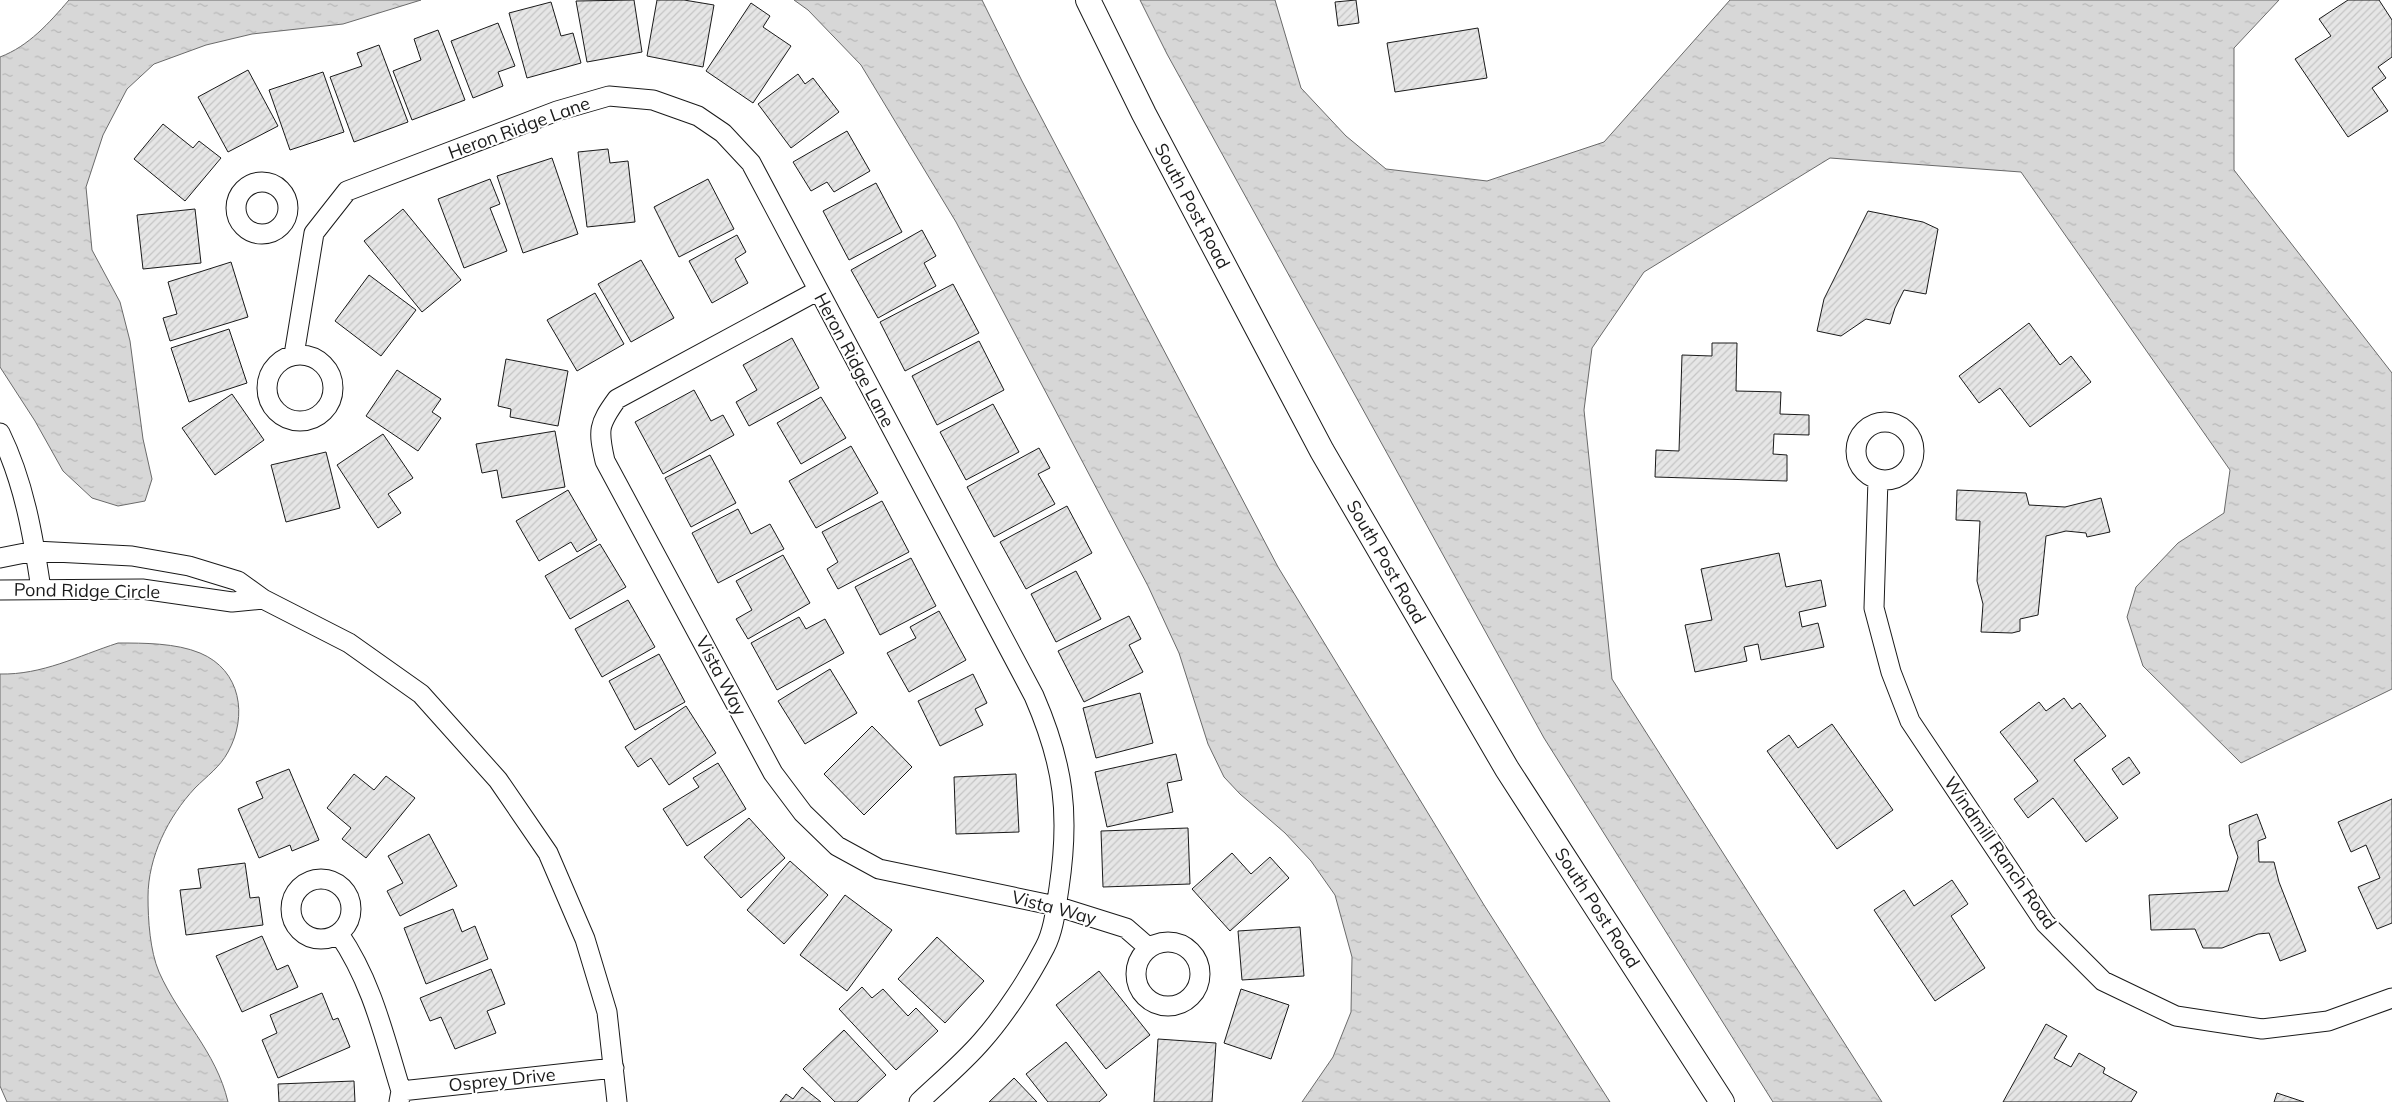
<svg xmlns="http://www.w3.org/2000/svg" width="2392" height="1102" viewBox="0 0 2392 1102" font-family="Mulish,sans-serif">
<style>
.water{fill:url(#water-ripples);stroke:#6a6a6a}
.building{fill:url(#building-hatch);stroke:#1a1a1a}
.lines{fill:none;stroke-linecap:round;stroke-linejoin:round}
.minor-casing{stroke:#1a1a1a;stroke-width:21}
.tertiary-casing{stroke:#1a1a1a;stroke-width:26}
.minor{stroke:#fff;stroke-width:19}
.tertiary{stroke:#fff;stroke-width:24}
.labels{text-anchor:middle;stroke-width:4;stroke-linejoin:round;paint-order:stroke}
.street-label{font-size:18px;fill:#1a1a1a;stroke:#fff}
</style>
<defs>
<pattern id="water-ripples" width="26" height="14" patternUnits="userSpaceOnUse" patternTransform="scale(1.25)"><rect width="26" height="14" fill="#d7d7d7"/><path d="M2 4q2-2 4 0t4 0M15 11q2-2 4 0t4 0" fill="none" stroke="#b8b8b8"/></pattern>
<pattern id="building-hatch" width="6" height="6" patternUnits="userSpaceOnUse" patternTransform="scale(1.25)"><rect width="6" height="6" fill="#e6e6e6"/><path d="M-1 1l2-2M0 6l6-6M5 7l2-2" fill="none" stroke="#c5c5c5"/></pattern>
</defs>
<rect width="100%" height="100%" fill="#fff"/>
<path class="water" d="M69 0H421L343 24 252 34 206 45 154 64 127 89 103 135 86 187 92 250 120 302 130 341 143 439 152 479 145 501 118 506 92 498 63 471 35 421 0 367V57C29 46 49 23 69 0Z
M794 0H982L1022 81 1278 567 1484 905 1610 1102H1302L1333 1057 1351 1012 1352 957 1335 895 1311 861 1285 833 1240 794 1224 777 1208 744 1179 653 1148 586 956 222 861 65 808 10Z
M1140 0H1275L1301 88 1346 136 1386 169 1487 181 1604 142 1730 0H2279L2234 48V170L2392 373V689L2241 763 2143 666 2127 617 2136 587 2178 543 2224 513 2230 470 2021 172 1830 158 1644 272 1592 348 1584 410 1612 679 1882 1102H1773L1544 738 1167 54Z
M118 643C144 643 176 643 200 653 241 670 248 716 228 752 220 767 207 776 195 788 168 817 148 857 148 897 148 920 150 951 159 972 180 1019 216 1051 228 1102H7L0 1086V674C42 675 78 656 118 643Z"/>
<path class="building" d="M634 0 642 52 587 62 576 1Z
M657 0H684L714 5 703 67 647 56Z
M1356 0 1359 23 1338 26 1335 2Z
M2348 0H2379L2392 20V57L2378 67 2386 78 2372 88 2388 111 2348 137 2295 59 2331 36 2319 19Z
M551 2 561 36 573 33 581 63 527 78 509 13Z
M751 3 770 16 763 27 791 46 753 103 706 71Z
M498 23 515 66 498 72 503 86 473 98 451 41Z
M1478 28 1487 78 1395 92 1387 43Z
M438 30 465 100 412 120 393 71 421 60 414 39Z
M379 45 408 122 354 142 330 77 362 66 357 53Z
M248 70 278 126 228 152 198 97Z
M323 72 344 132 290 150 269 90Z
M798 74 805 84 813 78 839 112 791 148 758 104Z
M163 124 193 148 199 141 221 158 185 201 134 159Z
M847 131 870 171 834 192 827 182 811 191 793 162Z
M608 149 610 163 628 161 635 222 587 227 578 152Z
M552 158 578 234 523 253 497 176Z
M490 179 500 204 490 208 507 251 464 268 438 199Z
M708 179 734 229 679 257 654 207Z
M876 183 902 232 849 260 823 211Z
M195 209 201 263 143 269 137 215Z
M403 209 461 280 422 312 364 241Z
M1868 211 1923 222 1938 229 1926 294 1904 290 1895 308 1890 324 1866 319 1841 336 1817 331 1824 299Z
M922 230 936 256 924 263 936 286 878 318 851 270Z
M737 235 746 252 735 259 748 283 712 303 689 261Z
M641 260 674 318 631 342 598 284Z
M231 262 248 317 170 341 163 318 177 314 168 282Z
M369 275 416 310 381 356 335 321Z
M953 284 979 333 905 371 880 322Z
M595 293 624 344 577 371 547 320Z
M2029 323 2060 365 2071 356 2091 382 2030 427 2000 388 1979 403 1959 376Z
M229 329 247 383 189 402 171 348Z
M792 338 819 388 749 426 736 402 757 390 743 365Z
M979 341 1004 390 937 425 912 376Z
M1712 343H1737L1736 391 1781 392 1780 414 1809 415V435L1774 434 1773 454 1787 455V481L1655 477 1656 450 1679 451 1682 355 1712 356Z
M506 359 568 371 558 426 510 417 511 409 498 406Z
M397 370 441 399 432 412 441 418 418 451 366 416Z
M694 390 711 421 723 415 734 435 663 474 635 422Z
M232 394 264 440 215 475 182 428Z
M821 397 846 438 801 464 777 423Z
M993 404 1019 452 966 480 940 432Z
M555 431 565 487 502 498 497 470 482 473 476 444Z
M383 434 413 478 388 494 401 513 378 528 337 465Z
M851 446 878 493 816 528 789 481Z
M1039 448 1050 468 1038 474 1055 504 994 537 967 487Z
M326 452 340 508 286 522 271 465Z
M710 455 736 503 691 527 665 478Z
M568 490 597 540 577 552 571 542 539 561 516 521Z
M1957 490 2026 493 2029 505 2065 507 2101 498 2110 532 2087 537 2086 533 2066 531 2046 536 2038 615 2020 619V631L2012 633 1981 632 1983 604 1977 581 1980 521 1956 520Z
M882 501 909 552 838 589 827 569 838 562 822 532Z
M1067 506 1092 553 1026 589 1000 542Z
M738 509 751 534 770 524 784 549 718 583 692 533Z
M600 544 626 587 570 619 545 576Z
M1779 553 1786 587 1821 580 1826 606 1799 612 1802 627 1818 623 1824 647 1761 660 1758 644 1744 647 1747 661 1695 672 1685 625 1712 620 1701 569Z
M783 555 810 603 748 639 736 619 752 610 736 581Z
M911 558 936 606 880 635 855 587Z
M1076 571 1101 619 1056 642 1031 594Z
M628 600 655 647 602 677 575 629Z
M939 611 966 660 909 692 887 653 916 638 910 627Z
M1129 616 1141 639 1129 645 1143 672 1084 702 1058 651Z
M799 617 806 629 825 619 844 653 777 690 751 643Z
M659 654 685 702 635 730 609 681Z
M830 669 857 713 805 744 778 701Z
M973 674 987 703 975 709 983 725 940 746 918 701Z
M1140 693 1153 743 1096 758 1083 708Z
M2064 698 2072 709 2080 703 2106 736 2074 760 2118 818 2086 842 2053 798 2028 818 2014 799 2038 781 2000 732 2039 702 2046 711Z
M686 706 716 753 669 785 651 758 638 767 625 747Z
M1832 724 1893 810 1837 849 1767 751 1789 735 1798 748Z
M872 726 912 767 864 815 824 774Z
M1176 754 1182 780 1167 783 1173 812 1107 827 1095 772Z
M2129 757 2140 773 2123 785 2112 769Z
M718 763 746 809 687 846 663 809 699 787 693 778Z
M289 769 319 840 292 851 290 845 259 858 238 809 263 798 256 782Z
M354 774 374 790 386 776 415 798 366 858 342 839 351 828 327 808Z
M1016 774 1019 832 956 834 954 777Z
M2392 799V923L2377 929 2358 887 2380 878 2366 845 2351 852 2338 822Z
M2257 814 2266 838 2258 841 2259 862H2274L2279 882 2306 951 2280 961 2269 933 2258 934 2222 948H2203L2195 929 2151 930 2149 895 2228 891 2238 857 2230 835 2229 825Z
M749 818 785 858 741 898 704 857Z
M1188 828 1190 884 1103 887 1101 831Z
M429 834 457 886 400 916 387 891 403 883 388 856Z
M1232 853 1251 874 1270 857 1289 878 1230 931 1192 889Z
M790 861 828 895 784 944 747 910Z
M245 863 250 898 259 897 263 925 186 935 180 890 201 888 198 869Z
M1952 880 1968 904 1951 916 1985 968 1935 1001 1874 910 1904 890 1914 906Z
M845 895 892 930 847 991 800 955Z
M453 909 462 932 475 926 488 959 426 984 404 928Z
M1300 927 1304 976 1242 980 1238 931Z
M262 936 277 970 288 965 298 987 242 1012 216 956Z
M937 937 984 981 945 1023 898 979Z
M491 969 505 1004 487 1011 496 1033 455 1049 441 1017 430 1021 420 998Z
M1099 971 1150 1035 1106 1069 1056 1005Z
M862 987 872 998 883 989 908 1016 916 1008 938 1031 896 1070 839 1009Z
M1241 989 1289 1005 1271 1059 1224 1043Z
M322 993 333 1020 338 1018 350 1047 278 1078 262 1040 277 1033 270 1015Z
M2046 1024 2067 1036 2054 1058 2071 1067 2079 1053 2105 1068 2103 1073 2137 1092 2131 1102H2003Z
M844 1030 886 1075 857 1102H835L803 1069Z
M1158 1039 1216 1043 1212 1102H1154Z
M1066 1042 1107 1095 1099 1102H1048L1026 1074Z
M1014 1078 1037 1102H989Z
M354 1081 355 1102H279L278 1084Z
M802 1087 821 1102H780L786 1094 793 1099Z
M2277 1093 2304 1102H2274Z"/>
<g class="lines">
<g class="minor-casing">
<path id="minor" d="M236 208a26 26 0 1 1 52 0a26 26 0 1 1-52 0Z
M817 291 617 399C598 425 598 430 605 461L773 773 803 813 837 846 879 869 1056 906 1126 928 1149 948
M267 388a33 33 0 1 1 66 0a33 33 0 1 1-66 0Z
M294 355 314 233 347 191 557 111 609 96 653 100 698 116 723 133 751 163 1034 696C1064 765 1070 814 1059 888 1056 907 1054 930 1045 947 1029 978 1005 1015 982 1041 963 1063 940 1082 919 1102
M1856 451a29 29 0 1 1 58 0a29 29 0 1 1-58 0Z
M0 433C24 482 33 535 41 589
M1878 479 1874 608 1891 672 1910 721 2045 923 2103 981 2176 1016 2262 1029 2328 1021 2392 998
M0 558 35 551 132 556 189 566 238 581 263 599 349 643 421 694 498 780 548 853 585 939 607 1012 617 1102
M0 590 142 589 232 602 263 599
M291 909a30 30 0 1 1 60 0a30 30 0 1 1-60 0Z
M339 934C372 982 384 1036 401 1091L399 1102
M1136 974a32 32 0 1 1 64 0a32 32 0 1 1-64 0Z
M401 1091 614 1068"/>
</g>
<g class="tertiary-casing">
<path id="tertiary" d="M1088 0 1144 114 1322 451 1507 769 1722 1102"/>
</g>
<use href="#minor" class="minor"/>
<use href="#tertiary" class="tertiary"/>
</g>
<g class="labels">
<g class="street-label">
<text transform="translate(519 128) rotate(-20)" y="6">Heron Ridge Lane</text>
<text transform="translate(1192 206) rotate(62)" y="6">South Post Road</text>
<text transform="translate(854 360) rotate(62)" y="6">Heron Ridge Lane</text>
<text transform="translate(1386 562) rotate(60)" y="6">South Post Road</text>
<text transform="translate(87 591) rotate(1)" y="6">Pond Ridge Circle</text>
<text transform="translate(721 676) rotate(62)" y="6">Vista Way</text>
<text transform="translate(2000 853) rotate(55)" y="6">Windmill Ranch Road</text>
<text transform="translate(1054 908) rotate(15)" y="6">Vista Way</text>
<text transform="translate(1597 908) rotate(57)" y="6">South Post Road</text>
<text transform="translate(502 1080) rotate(-6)" y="6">Osprey Drive</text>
</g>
</g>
</svg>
